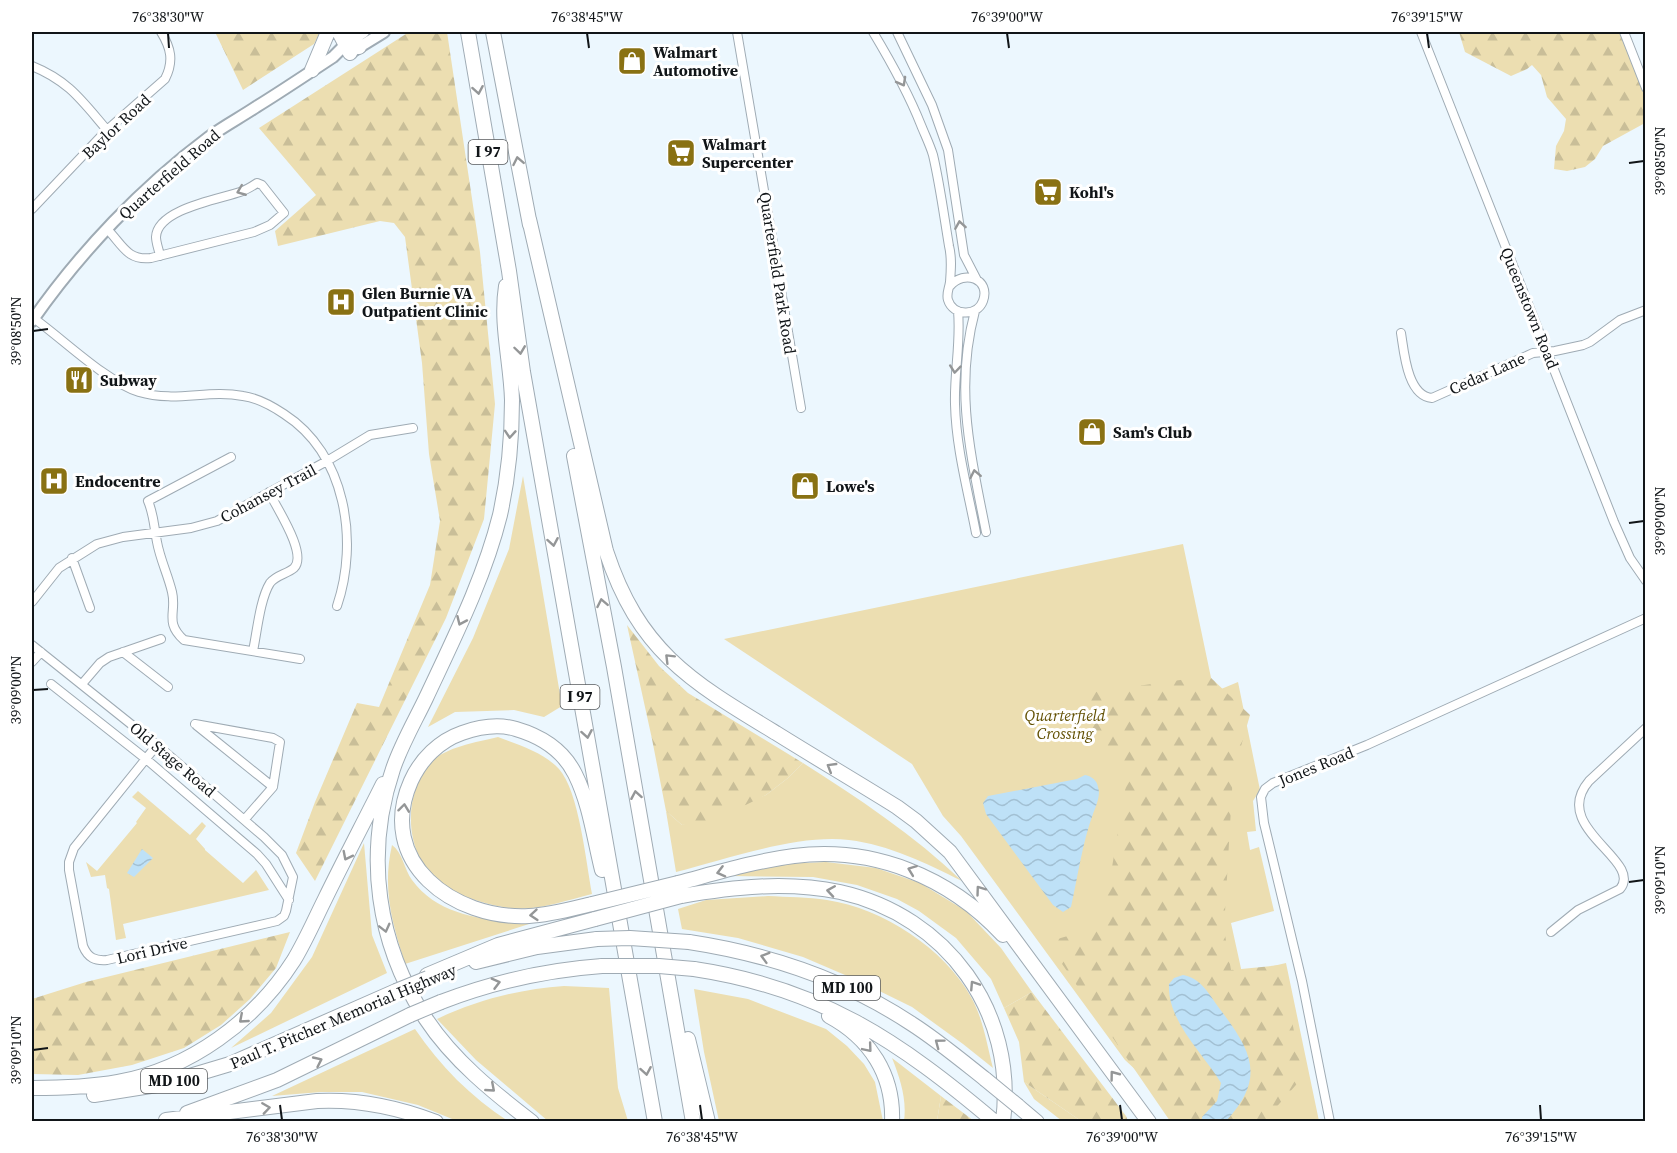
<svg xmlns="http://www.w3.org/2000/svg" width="1677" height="1153" viewBox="0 0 1677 1153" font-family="'Source Serif 4',serif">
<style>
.green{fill:#ecdeb1}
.forest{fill:url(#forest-firs)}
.water{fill:url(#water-waves)}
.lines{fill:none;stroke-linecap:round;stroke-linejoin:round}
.minor-casing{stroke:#9fabb4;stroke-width:10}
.secondary-casing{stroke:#9fabb4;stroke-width:14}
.motorway-casing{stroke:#9fabb4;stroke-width:16}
.minor{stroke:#fff;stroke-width:8}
.secondary{stroke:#fff;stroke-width:10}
.motorway{stroke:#fff;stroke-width:14}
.motorway-bridge-casing{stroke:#9fabb4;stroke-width:16;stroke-linecap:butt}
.motorway-bridge{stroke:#fff;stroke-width:14}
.oneway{stroke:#949697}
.ticks{fill:none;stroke:#111518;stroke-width:2}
.labels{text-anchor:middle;stroke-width:6;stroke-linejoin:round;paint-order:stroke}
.shield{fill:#fff;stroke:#585b5d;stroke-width:1.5}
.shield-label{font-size:15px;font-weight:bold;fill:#111518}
.poi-label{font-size:16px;font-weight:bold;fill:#111518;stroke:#fff;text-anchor:start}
.street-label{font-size:16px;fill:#111518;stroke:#fff}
.park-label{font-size:16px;font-style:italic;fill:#635104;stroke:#fff}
.neatline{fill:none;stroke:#111518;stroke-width:2}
.ticks-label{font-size:15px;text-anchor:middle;fill:#111518}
</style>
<defs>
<pattern id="forest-firs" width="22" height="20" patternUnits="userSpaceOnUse" patternTransform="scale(1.5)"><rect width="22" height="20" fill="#ecdeb1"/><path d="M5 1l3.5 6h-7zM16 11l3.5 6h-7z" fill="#c9be98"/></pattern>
<pattern id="water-waves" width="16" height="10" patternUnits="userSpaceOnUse" patternTransform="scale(1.5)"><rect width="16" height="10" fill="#bee1f7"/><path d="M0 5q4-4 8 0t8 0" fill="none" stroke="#a2c0d3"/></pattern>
</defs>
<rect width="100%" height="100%" fill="#ecf7fe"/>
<path class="green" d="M523 476 562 706 544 717 514 710 455 712 428 727 473 638 509 549Z
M1183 544 1214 692 1238 682 1260 790 1253 801 1256 831 1247 832 1250 850 1259 847 1274 911 1231 923 1242 973 1286 963 1319 1121H1191L1125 1060 961 836 943 816 912 764 724 639Z
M498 737C519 745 543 752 559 769 579 791 586 862 592 894 564 901 532 913 503 907 485 904 463 897 447 888 405 864 400 798 430 763 445 747 477 742 498 737Z
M803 763C858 798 914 835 962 881 926 863 889 845 849 840 797 834 727 859 676 872L666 811 682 825 766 795 788 778Z
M138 791 190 835 202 822 206 826 196 839 205 849V850L243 883 256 870 269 890 123 924 126 938 116 940 109 889 107 888 105 875 91 877 86 862 97 871 137 823 136 822 146 808 132 797Z
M364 843 372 935 387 973 231 1048 271 1013 312 957Z
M392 845C403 853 404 869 412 880 440 918 487 919 529 924L405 964C392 922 382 889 392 845Z
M826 862 876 868 920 883 966 911 1001 948 1032 992 1004 1008 991 979 956 938 919 911 897 899 857 885 813 877 731 876 780 864Z
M768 896C787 897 808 897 827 900 882 908 945 949 971 997 983 1018 987 1045 993 1068L963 1044 912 1007 859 981 803 957 738 938 682 929 678 909 706 900Z
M564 986 609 988 618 1088 628 1121H548L476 1060 437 1019C477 1000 520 989 564 986Z
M694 989 748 999 826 1029 847 1046 864 1064 875 1082 883 1121H719L704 1052Z
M415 1029C440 1066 471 1097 508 1121H457L418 1105 362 1092H321L272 1096Z
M892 1058 941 1096 937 1121H904C907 1099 900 1078 892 1058Z
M1024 1082 1081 1121H1062L1034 1099Z"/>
<path class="forest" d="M215 32H320L314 44 243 90Z
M409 32H447L480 252 495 404 484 519 446 618 315 881 296 853 315 802 357 703 379 707 430 585 440 521 429 454 422 363 405 237 394 223 380 221 278 246 275 231 316 195 259 128Z
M1459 32H1620L1645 95V123L1603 146 1595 159 1585 167 1567 171 1554 169 1556 146 1564 131 1566 119 1547 97 1541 75 1532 65 1527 69 1511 76 1465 52Z
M627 625 659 666 688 693 803 763 788 778 766 795 711 822 682 825 666 811 652 739Z
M1209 676 1250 715 1233 774 1224 929 1231 970 1281 965 1303 1077 1264 1121H1170L1047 942 1102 926 1127 779 1089 736 1087 693Z
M290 932 276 968 250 999 221 1025 184 1048 132 1065 78 1075 32 1074V999L86 982Z
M1032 992 1126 1116 1128 1121H1081L1024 1082 1019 1042 1004 1008Z
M941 1096 974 1121H937Z"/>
<path class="water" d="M1085 775C1091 776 1097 780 1098 787 1101 795 1096 806 1093 814 1082 844 1078 876 1071 907L1063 912 1053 905 986 814 983 803 988 796 1077 779Z
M142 849 153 858 134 877 127 873Z
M1183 975C1201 978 1209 994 1219 1008 1251 1050 1267 1077 1226 1121H1202V1117L1217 1101 1221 1083C1203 1053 1167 1021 1169 984L1174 978Z"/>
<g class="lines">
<g class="minor-casing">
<path id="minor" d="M737 32 801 408
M873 32C891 62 908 92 921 125 925 135 930 145 933 155 940 185 944 216 949 246 952 258 951 269 950 282 949 289 946 294 948 300 953 316 977 317 983 301 991 279 964 269 950 286
M897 32 932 105 948 150 964 255 977 280
M1421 32 1614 522 1630 558 1646 581
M1624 32 1646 88
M32 66C69 81 82 101 107 130
M32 209 107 130 165 79C174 61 171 48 161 32
M107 229C122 244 127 261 151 258L254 232 270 225 284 213 262 185 257 183C251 187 246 190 240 192 220 199 157 209 156 237 156 243 159 250 160 256
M958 311C961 342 954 373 955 404 956 448 968 491 976 533
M975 311C954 389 971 455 986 532
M32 317C62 338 105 381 139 392 176 403 208 389 243 396 258 398 272 406 284 414 346 454 359 541 337 606
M1401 333C1404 351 1407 396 1432 398L1533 353 1555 351 1583 345 1590 342 1620 320 1646 310
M231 457 148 501C154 515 154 527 157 542 160 559 168 575 172 592 177 612 164 622 184 640L300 659
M72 558 90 608
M32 602 59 568 97 544 123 537 191 528 217 521 327 461 370 435 413 428
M32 645 157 745 264 837 282 855 293 877 286 911 284 916 277 921 107 960C95 961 88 958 83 946L69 870V862L74 848 157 745
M253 651C257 632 260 599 270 583 276 575 287 574 294 568 308 554 276 507 269 492
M123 652 168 687
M32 662 41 652
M51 684 146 759 257 854 266 864 289 900
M82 684 100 663 109 657 161 639
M195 724 273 738 280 742 273 787 245 819
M196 725 273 787
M1551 932 1578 910 1620 889C1644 860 1549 828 1589 781L1646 728
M1330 1122 1302 981 1264 823 1261 797 1265 789 1273 783 1367 745 1646 618"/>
</g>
<g class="secondary-casing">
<path id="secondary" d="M353 51 384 32
M32 321C80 252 142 187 209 137 224 126 241 117 256 107 282 91 307 74 333 57L346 44 364 32"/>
</g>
<g class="motorway-casing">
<path id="motorway" d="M339 32 350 53
M350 32 359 47
M468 32 509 271 523 372 655 1122
M493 32 530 225
M312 70 328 32
M529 219 606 551C639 651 690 681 776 733 816 758 857 782 897 807L916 821 950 852 1149 1122
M506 286C500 324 511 362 512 400 512 437 508 479 500 515 484 579 454 638 426 698 415 721 401 745 393 769 364 855 377 944 426 1019 453 1060 494 1093 532 1122
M574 456 614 667 693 1122
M678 883C716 873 755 861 794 856 874 846 949 877 1003 935
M681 896C733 887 787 881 840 892 947 916 1017 1012 1003 1122
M592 904C571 909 550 915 529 916 454 920 375 862 411 781 421 759 439 741 462 733 479 727 499 724 516 729 540 736 563 750 575 774 590 804 594 838 602 870
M689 942C768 954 844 979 912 1024 937 1040 961 1060 985 1079
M476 962 537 947 597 939
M694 969C821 988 899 1041 995 1122
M427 975 498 945 595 919
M441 1002C493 982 546 970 602 966
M829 1016C870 1038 894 1075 892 1122
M688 1039 708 1122
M32 1088C61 1088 90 1087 118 1082 190 1069 255 1021 294 960 306 940 315 919 325 899 344 860 364 822 383 784
M94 1095 163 1084 230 1064 396 991
M1018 1106 1037 1122
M187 1113 277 1080 410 1015
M166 1120 317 1101C359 1099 397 1107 436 1122"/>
</g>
<use href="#minor" class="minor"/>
<use href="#secondary" class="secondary"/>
<use href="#motorway" class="motorway"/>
<g class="motorway-bridge-casing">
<path id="motorway-bridge" d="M592 904 678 883
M595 919 681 896
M597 939 630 938 689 942
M602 966H659L694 969
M396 991 428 978
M410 1015 441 1002
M985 1079 1018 1106"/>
</g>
<use href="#motorway-bridge" class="motorway-bridge"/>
</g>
<defs><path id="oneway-chevron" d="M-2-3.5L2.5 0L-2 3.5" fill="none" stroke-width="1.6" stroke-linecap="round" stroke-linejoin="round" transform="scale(1.5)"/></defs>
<g class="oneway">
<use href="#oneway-chevron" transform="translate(902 82) rotate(61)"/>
<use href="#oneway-chevron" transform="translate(478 90) rotate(80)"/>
<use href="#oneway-chevron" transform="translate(518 161) rotate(-101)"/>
<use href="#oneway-chevron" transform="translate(241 191) rotate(158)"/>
<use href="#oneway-chevron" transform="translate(960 225) rotate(-99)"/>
<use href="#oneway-chevron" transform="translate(520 350) rotate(82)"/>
<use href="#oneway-chevron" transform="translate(955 369) rotate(96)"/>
<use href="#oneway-chevron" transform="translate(510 434) rotate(94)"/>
<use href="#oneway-chevron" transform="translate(975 474) rotate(-101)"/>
<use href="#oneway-chevron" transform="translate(553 542) rotate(80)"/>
<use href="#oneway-chevron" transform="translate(602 603) rotate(-101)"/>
<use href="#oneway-chevron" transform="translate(461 621) rotate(114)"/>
<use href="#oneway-chevron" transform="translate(669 658) rotate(-135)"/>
<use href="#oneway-chevron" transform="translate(587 734) rotate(80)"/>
<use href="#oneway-chevron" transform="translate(831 767) rotate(-149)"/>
<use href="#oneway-chevron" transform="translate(636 795) rotate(-100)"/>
<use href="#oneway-chevron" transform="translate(404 808) rotate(-83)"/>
<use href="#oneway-chevron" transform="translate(347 856) rotate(117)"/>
<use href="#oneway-chevron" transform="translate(912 870) rotate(-159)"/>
<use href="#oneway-chevron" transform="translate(721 872) rotate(166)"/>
<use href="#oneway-chevron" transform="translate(980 890) rotate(-126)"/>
<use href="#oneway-chevron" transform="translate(831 891) rotate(-171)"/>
<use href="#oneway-chevron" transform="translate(534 915) rotate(175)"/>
<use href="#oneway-chevron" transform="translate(385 928) rotate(76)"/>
<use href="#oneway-chevron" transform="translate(765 957) rotate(-164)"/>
<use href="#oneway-chevron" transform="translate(496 983) rotate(-15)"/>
<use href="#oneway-chevron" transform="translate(974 985) rotate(-123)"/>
<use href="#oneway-chevron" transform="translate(243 1019) rotate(139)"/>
<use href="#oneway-chevron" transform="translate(939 1043) rotate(-143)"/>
<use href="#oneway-chevron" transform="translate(868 1048) rotate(50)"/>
<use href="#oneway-chevron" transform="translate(318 1061) rotate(-25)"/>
<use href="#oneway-chevron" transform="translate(646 1071) rotate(80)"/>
<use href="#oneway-chevron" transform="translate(1114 1075) rotate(-127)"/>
<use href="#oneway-chevron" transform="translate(491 1088) rotate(41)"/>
<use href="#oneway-chevron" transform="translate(266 1108) rotate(-8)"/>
</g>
<path class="ticks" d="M168 33 169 48M587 33 589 48M1007 33 1009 48M1427 33 1429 48M1629 163 1644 161M33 331 48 329M1629 523 1644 521M33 690 48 689M1629 882 1644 880M33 1050 48 1048M280 1105 282 1120M700 1105 702 1120M1120 1105 1122 1120M1540 1105 1541 1120"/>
<defs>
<g id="shop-square" transform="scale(1.5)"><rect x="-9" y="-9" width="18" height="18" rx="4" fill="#897113" stroke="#fff"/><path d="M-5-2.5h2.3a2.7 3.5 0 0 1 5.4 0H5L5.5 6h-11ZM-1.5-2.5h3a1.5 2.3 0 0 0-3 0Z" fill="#fff"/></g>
<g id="supermarket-square" transform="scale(1.5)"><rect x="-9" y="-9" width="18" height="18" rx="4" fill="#897113" stroke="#fff"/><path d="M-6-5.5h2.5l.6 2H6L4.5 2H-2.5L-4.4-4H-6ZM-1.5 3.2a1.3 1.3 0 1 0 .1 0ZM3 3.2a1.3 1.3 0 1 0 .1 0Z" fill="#fff"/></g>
<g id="hospital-square" transform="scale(1.5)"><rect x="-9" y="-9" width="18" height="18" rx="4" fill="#897113" stroke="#fff"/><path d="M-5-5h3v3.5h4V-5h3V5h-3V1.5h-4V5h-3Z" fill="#fff"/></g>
<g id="restaurant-square" transform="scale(1.5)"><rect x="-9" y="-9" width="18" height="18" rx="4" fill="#897113" stroke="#fff"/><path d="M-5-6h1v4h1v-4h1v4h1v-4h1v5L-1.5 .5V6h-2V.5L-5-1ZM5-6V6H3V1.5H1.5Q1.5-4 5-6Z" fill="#fff"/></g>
</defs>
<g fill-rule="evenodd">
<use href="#shop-square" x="632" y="61"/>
<use href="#supermarket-square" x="681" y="153"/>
<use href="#supermarket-square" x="1048" y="192"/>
<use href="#hospital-square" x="341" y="302"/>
<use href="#restaurant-square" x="79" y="380"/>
<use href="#shop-square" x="1092" y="432"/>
<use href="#hospital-square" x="54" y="481"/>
<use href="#shop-square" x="805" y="486"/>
</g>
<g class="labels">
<g class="shield">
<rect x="468.5" y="140" width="39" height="24" rx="4.5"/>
<rect x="560.5" y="685" width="39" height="24" rx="4.5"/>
<rect x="814" y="976" width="66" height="24" rx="4.5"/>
<rect x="141" y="1069" width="66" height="24" rx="4.5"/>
</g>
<g class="shield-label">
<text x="488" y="157">I 97</text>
<text x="580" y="702">I 97</text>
<text x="847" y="993">MD 100</text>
<text x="174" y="1086">MD 100</text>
</g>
<g class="poi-label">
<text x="653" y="58">Walmart<tspan x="653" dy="18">Automotive</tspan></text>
<text x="702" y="150">Walmart<tspan x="702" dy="18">Supercenter</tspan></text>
<text x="1069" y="198">Kohl's</text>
<text x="362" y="299">Glen Burnie VA<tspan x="362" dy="18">Outpatient Clinic</tspan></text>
<text x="100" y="386">Subway</text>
<text x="1113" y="438">Sam's Club</text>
<text x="75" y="487">Endocentre</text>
<text x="826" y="492">Lowe's</text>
</g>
<g class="street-label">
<text transform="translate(116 126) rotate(-43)" y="6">Baylor Road</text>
<text transform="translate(169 174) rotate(-41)" y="6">Quarterfield Road</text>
<text transform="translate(778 273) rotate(81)" y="6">Quarterfield Park Road</text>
<text transform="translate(1530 308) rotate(68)" y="6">Queenstown Road</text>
<text transform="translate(1487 373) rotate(-24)" y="6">Cedar Lane</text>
<text transform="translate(268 493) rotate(-28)" y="6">Cohansey Trail</text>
<text transform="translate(173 759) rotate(40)" y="6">Old Stage Road</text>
<text transform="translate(1316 766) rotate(-22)" y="6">Jones Road</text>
<text transform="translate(152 950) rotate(-13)" y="6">Lori Drive</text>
<text transform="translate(343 1016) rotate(-23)" y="6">Paul T. Pitcher Memorial Highway</text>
</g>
<g class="park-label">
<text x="1065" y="721">Quarterfield<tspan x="1065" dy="18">Crossing</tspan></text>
</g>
</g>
<rect width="1677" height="1153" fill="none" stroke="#ffffff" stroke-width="66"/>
<rect x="33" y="33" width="1611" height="1087" class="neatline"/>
<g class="ticks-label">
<text x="168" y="22">76°38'30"W</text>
<text x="587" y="22">76°38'45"W</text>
<text x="1007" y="22">76°39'00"W</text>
<text x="1427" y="22">76°39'15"W</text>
<text transform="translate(1660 161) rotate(-90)" y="5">39°08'50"N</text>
<text transform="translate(16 331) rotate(-90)" y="5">39°08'50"N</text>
<text transform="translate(1660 521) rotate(-90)" y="5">39°09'00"N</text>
<text transform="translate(16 690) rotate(-90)" y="5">39°09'00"N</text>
<text transform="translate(1660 880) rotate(-90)" y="5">39°09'10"N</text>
<text transform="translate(16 1050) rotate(-90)" y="5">39°09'10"N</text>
<text x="282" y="1142">76°38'30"W</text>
<text x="702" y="1142">76°38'45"W</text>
<text x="1122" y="1142">76°39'00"W</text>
<text x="1541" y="1142">76°39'15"W</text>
</g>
</svg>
